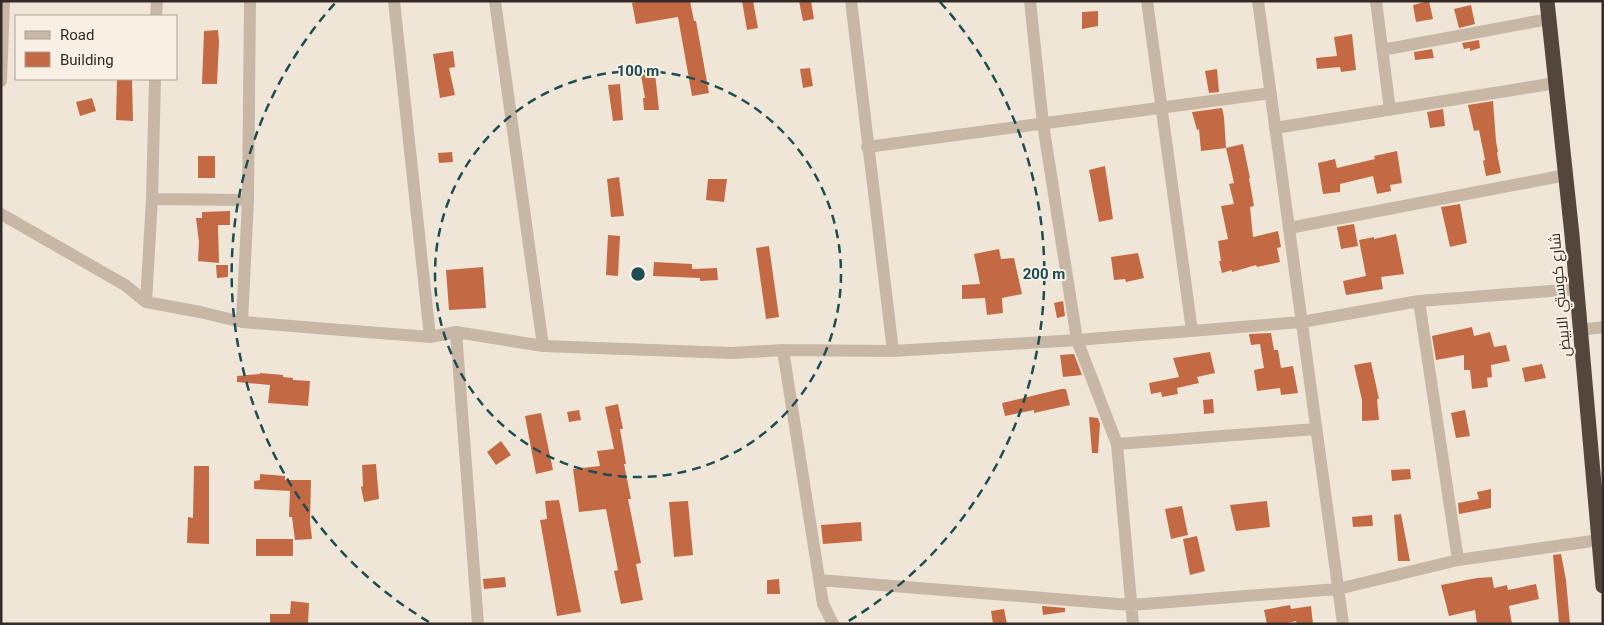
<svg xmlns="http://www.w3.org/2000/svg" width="1604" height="625" viewBox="0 0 1604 625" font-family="Roboto,Cairo,sans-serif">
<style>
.building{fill:#c36943}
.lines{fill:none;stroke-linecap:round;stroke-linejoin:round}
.minor{stroke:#c8b7a5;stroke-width:12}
.highway{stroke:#54463d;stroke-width:15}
.ring{fill:none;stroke:#1d4d54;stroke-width:2.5;stroke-dasharray:9 6}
.labels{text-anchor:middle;stroke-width:4;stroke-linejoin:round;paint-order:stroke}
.street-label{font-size:15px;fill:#342b26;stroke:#f8f0e4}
.centre{fill:#1d4d54;stroke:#f8f0e4;stroke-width:2.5}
.ring-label{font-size:15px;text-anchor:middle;font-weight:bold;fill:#1d4d54;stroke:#f8f0e4;stroke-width:4;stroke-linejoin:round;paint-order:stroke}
</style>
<rect width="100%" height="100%" fill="#f0e6d8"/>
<path class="building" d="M640 1H690L694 21H696L709 93 692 96 678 17 636 24 632 3Z
M742 1H753L758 28 747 30Z
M799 1H811L814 19 803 21Z
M1429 1 1433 19 1416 22 1413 5Z
M1471 5 1475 24 1459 28 1454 9Z
M1098 11V26L1082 29V12Z
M218 30 219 42 217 84H202L204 31Z
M1352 34 1356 70 1341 72 1340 67 1317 69 1316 58 1337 56 1334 37Z
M1479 40 1480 48 1470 51V48L1464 49 1462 43Z
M1432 49 1434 58 1415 60 1414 52Z
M453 51 455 67 449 68 455 95 440 98 433 54Z
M810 68 813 86 803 88 800 69Z
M1217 69 1219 92 1209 93 1205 71Z
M655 73 659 110H644L643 98H645L641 75Z
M117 79H132L133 121 116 120Z
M620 84 623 120 613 121 608 85Z
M92 98 96 111 80 116 76 102Z
M1493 101 1496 141 1498 152 1497 153 1501 173 1486 176 1483 161 1485 160 1479 130 1474 131 1468 105Z
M1222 108 1224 117 1226 148 1201 151 1199 129 1197 130 1192 112Z
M1443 109 1445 126 1430 128 1427 112Z
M1243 144 1250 178H1249L1254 206 1250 207 1253 237 1278 231 1281 247 1277 248 1280 262 1257 267 1256 265 1232 272V270L1222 273 1219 261H1221L1218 241 1228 239 1221 206 1234 204 1229 184 1234 183 1226 148Z
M1397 151 1402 183 1390 185 1391 191 1377 194 1373 176 1340 184V192L1323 194 1318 163 1335 159 1337 168 1375 159 1374 156Z
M452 152 453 162 439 163 438 153Z
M198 156H215V178H198Z
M1105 166 1113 219 1099 222 1089 170Z
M619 177 624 216 611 217 607 179Z
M708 179H727L724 202 706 200Z
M1460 204 1467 243 1450 247 1441 207Z
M230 211V225H218L219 263 198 261 199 242 196 218H202V212Z
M1354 224 1358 246 1341 249 1337 227Z
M1396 234 1404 274 1381 277 1383 289 1346 295 1343 281 1366 276 1359 240 1374 237V239Z
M608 235 620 236 618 276 606 275Z
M769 246 779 317 766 319 756 248Z
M999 249 1001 259 1014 258 1022 294 1002 298 1003 313 987 315 985 298 962 299V285L980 284 974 254Z
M1138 253 1144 278 1126 282 1125 279 1114 280 1111 257Z
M654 262 692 264V269L717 268 718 280 700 281V278L653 276Z
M216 265H228V277L217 278Z
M483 267 486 308 449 310 446 270Z
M1063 301 1065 316 1057 318 1054 303Z
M1472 327 1474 336 1490 332 1494 347 1506 345 1510 361 1491 365 1492 377 1487 378 1488 387 1472 389 1470 370H1464V355L1436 360 1432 336Z
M1271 333 1274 350H1278L1281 368 1293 366 1298 393 1281 395 1280 388 1257 391 1254 370 1264 368 1260 344 1251 345 1249 334Z
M1210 352 1215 373 1197 377 1199 383 1177 388 1178 394 1162 397 1161 392 1151 394 1149 383 1179 377 1173 358Z
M1074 354 1082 375 1063 377 1060 355Z
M1371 362 1379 399H1377L1379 420 1362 421V400L1354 365Z
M1542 364 1546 378 1525 382 1522 368Z
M260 373 283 375V377L293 378V380L310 381 308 406 268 403 270 385 237 382V376L260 374Z
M1061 389H1066L1070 405 1034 413V410L1005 416 1002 403Z
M1213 399 1214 413 1204 414 1203 400Z
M618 404 623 429H620L626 464H624L631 499H628L641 563 636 564 643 600 621 604 614 571 618 570 606 509 579 512 573 469 600 466 597 451 614 449 605 407Z
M579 410 581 420 569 422 567 412Z
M1465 410 1470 436 1456 438 1451 413Z
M541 413 553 470 536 474 525 416Z
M1089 417 1098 418 1100 424 1098 453H1092Z
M501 441 511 455 496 465 487 452Z
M376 464 379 499 364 502 361 487 363 486 362 465Z
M194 466H209V544L187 543 188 517 193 518Z
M1410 469 1411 479 1392 481 1391 470Z
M260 474 285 476V480H311L310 522 312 539 295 540 292 517H289L290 491 254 489V481L260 480Z
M1491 489V508L1459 514 1458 503 1479 499 1477 492Z
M559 500 581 612 557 616 540 520 547 519 545 501Z
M688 501 693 555 674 557 669 502Z
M1267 501 1270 527 1236 531 1230 505Z
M1182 506 1188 535 1171 539 1165 509Z
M1401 514 1410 561H1398L1394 515Z
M1372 515 1373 526 1353 527 1352 517Z
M861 522 862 541 823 544 821 525Z
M1197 536 1205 571 1190 575 1183 539Z
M256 539H293V556H256Z
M1561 554 1566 580 1570 624H1559L1553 555Z
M505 577 506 587 484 589 483 579Z
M1492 577 1494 588 1507 585 1508 590 1536 584 1539 599 1509 606 1512 624H1477L1475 610 1449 616 1441 585 1477 578Z
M779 579 780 594H767V580Z
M291 601 309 603 308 624H270V614H290Z
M1290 605 1291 609 1311 606 1313 624H1297L1296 621 1283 624H1267L1264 610Z
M1042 606 1065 608V612L1043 615Z
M1004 609 1007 624H993L991 611Z"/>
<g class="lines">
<path class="minor" d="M394 1 430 337
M495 1 543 346
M851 1 893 351
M1030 1 1043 124 1077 340 1117 444 1133 624
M1147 1 1192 331
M1258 1 1343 624
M1376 1 1390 110
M156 16 157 1
M1382 50 1549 19
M1 81 4 1
M1275 128 1556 83
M867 147 1271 93
M152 199 248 200
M1 214 125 285 146 302 200 312 242 322 430 337 456 332 543 346 732 353 783 350 893 351 1077 340 1302 322 1419 301 1577 289
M1289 228 1566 175
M1419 301 1458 560
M146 302 152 199 155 79
M242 322 248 200 250 1
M1581 330 1603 327
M456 332 478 624
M783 350 823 604 833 624
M1117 444 1316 429
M819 580 1131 605 1338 589 1458 560 1599 540"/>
<path class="highway" d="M1547 1 1572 235 1603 586"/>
</g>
<g class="ring">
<circle cx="638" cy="274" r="203"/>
<path d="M429 622A406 406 0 0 1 336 2M940 2A406 406 0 0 1 847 622"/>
</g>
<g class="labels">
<g class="street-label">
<text transform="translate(1560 295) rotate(-95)" y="5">شارع كوستي الابيض</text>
</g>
</g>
<circle cx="638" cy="274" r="8" class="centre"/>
<g class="ring-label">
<text x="638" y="76">100 m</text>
<text x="1044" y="279">200 m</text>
</g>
<rect width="1604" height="625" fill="none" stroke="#342b26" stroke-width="5"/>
<rect x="15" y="15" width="162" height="65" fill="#f8f0e4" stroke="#aaa198"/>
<rect x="25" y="31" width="25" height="8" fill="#c8b7a5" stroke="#aaa198"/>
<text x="60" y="40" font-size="15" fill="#342b26">Road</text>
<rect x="25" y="52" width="25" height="15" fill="#c36943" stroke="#aaa198"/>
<text x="60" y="65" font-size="15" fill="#342b26">Building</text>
</svg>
